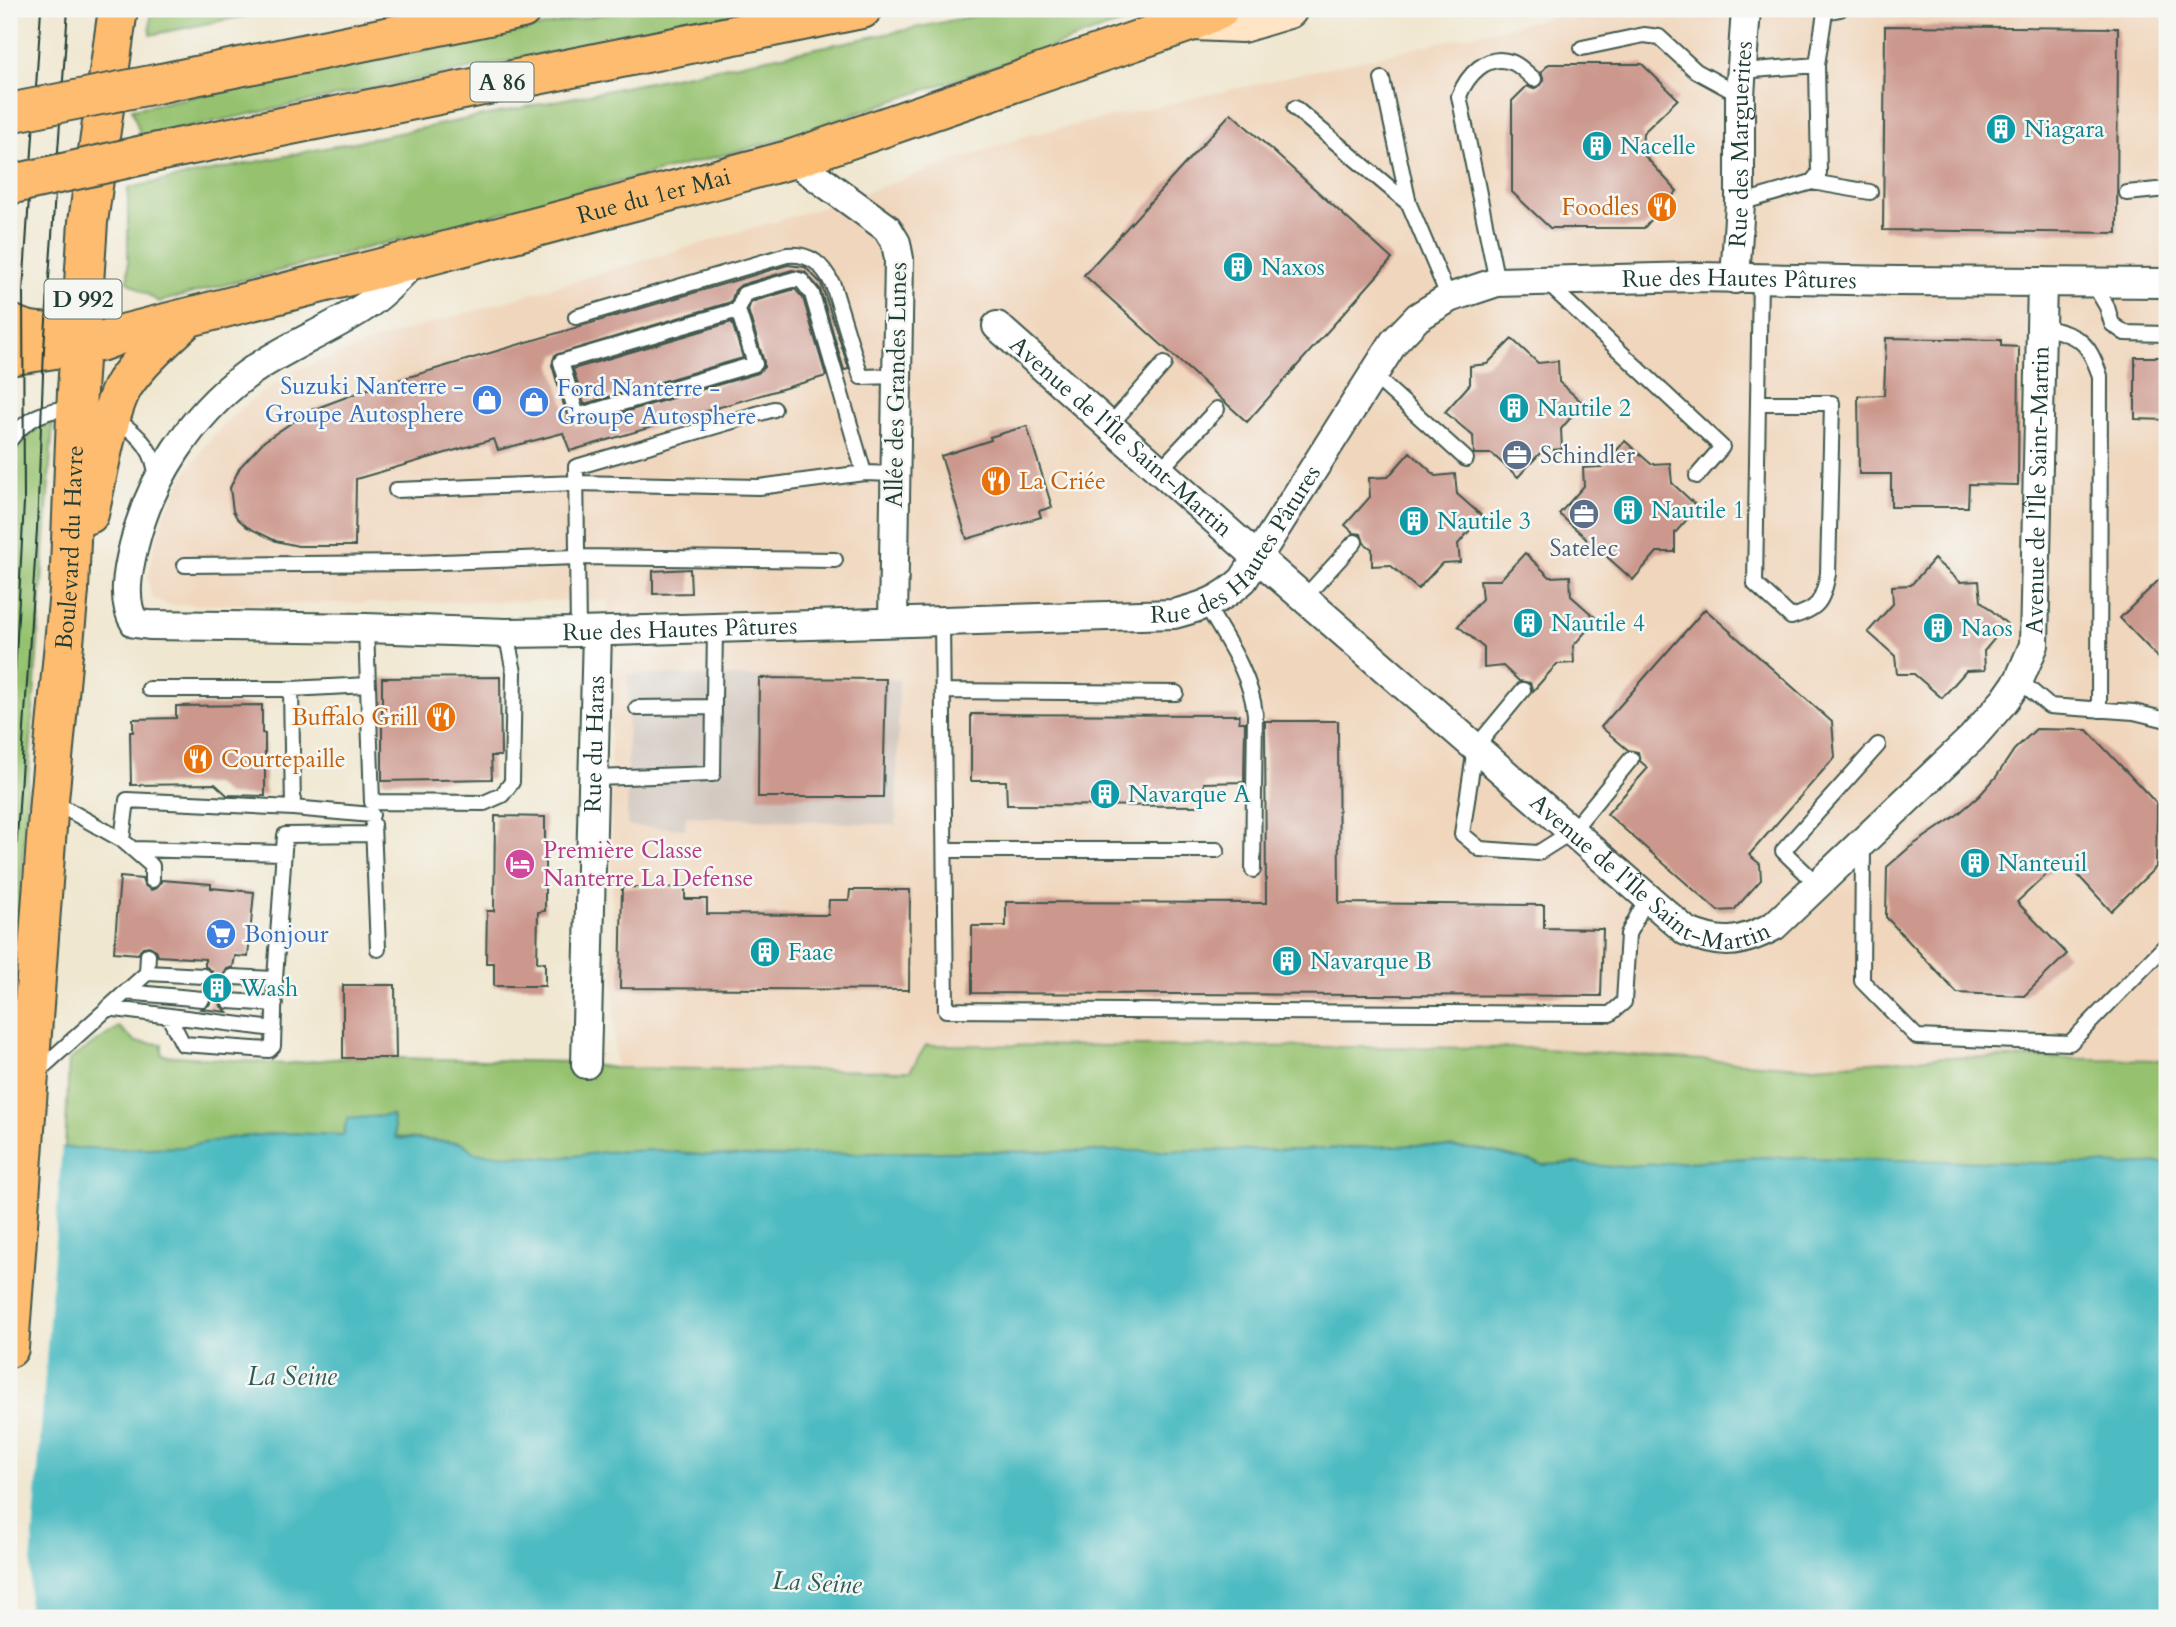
<svg xmlns="http://www.w3.org/2000/svg" width="2176" height="1627" viewBox="0 0 2176 1627" font-family="Cardo,serif">
<style>
.built{fill:#f0d6bc}
.industrial{fill:#cec2b9}
.green{fill:#96c270;stroke:#5a8052;stroke-width:2}
.water{fill:#4dbcc2;stroke:#367c7b;stroke-width:2}
.pier{fill:#f0e7d0}
.building{fill:#cc988d}
.lines{fill:none;stroke-linecap:round;stroke-linejoin:round}
.service-casing{stroke:#3e564b;stroke-width:18}
.minor-casing{stroke:#3e564b;stroke-width:32}
.secondary-casing{stroke:#3e564b;stroke-width:42}
.primary-casing{stroke:#3e564b;stroke-width:42}
.motorway-casing{stroke:#3e564b;stroke-width:42}
.service{stroke:#fff;stroke-width:14}
.minor{stroke:#fff;stroke-width:28}
.secondary{stroke:#ffe4c6;stroke-width:38}
.primary{stroke:#febc70;stroke-width:38}
.motorway{stroke:#febc70;stroke-width:38}
.tram{stroke:#1f3d34;stroke-width:2}
.motorway-bridge-casing{stroke:#3e564b;stroke-width:42;stroke-linecap:butt}
.motorway-bridge{stroke:#febc70;stroke-width:38}
.labels{text-anchor:middle;stroke-width:5;stroke-linejoin:round;paint-order:stroke}
.shield{fill:#f6f6f2;stroke:#60746d;stroke-width:2}
.shield-label{font-size:23px;font-weight:bold;fill:#1f3d34}
.culture-label{font-size:24px;fill:#0d838f;stroke:#f6f6f2;text-anchor:start}
.street-label{font-size:24px;fill:#1f3d34;stroke:#f6f6f2}
.food-label{font-size:24px;fill:#c56008;stroke:#f6f6f2;text-anchor:end}
.shop-label{font-size:24px;fill:#366cbe;stroke:#f6f6f2;text-anchor:start}
.service-label{font-size:24px;fill:#4e5e75;stroke:#f6f6f2;text-anchor:start}
.hotel-label{font-size:24px;fill:#b23c85;stroke:#f6f6f2;text-anchor:start}
.water-label{font-size:26px;font-style:italic;fill:#2a5d58;stroke:#f6f6f2}
</style>
<rect width="100%" height="100%" fill="#f6f6f2"/>
<filter id="ink" filterUnits="userSpaceOnUse"><feTurbulence type="fractalNoise" baseFrequency=".0143" numOctaves="2"/><feDisplacementMap in="SourceGraphic" scale="14" xChannelSelector="R" yChannelSelector="G"/><feConvolveMatrix kernelMatrix="1 2 1 2 8 2 1 2 1" color-interpolation-filters="sRGB"/></filter>
<filter id="wash" filterUnits="userSpaceOnUse"><feTurbulence type="fractalNoise" baseFrequency=".00686" numOctaves="4" result="noise"/><feDisplacementMap in="SourceGraphic" scale="28" xChannelSelector="R" yChannelSelector="G"/><feGaussianBlur stdDeviation="1.57" result="paint"/><feColorMatrix in="noise" values="0 0 0 0 0 0 0 0 0 0 0 0 0 0 0 0 0 1.4 0 .05"/><feComposite in="paint" operator="in"/></filter>
<g filter="url(#wash)">
<rect width="100%" height="100%" fill="#f0e7d0"/>
<path class="built" d="M1586 9H2167V1060L1943 1057 1801 1067 1530 1048 926 1045 910 1071 615 1068 608 600 168 605 152 598 148 578 154 547 162 519 182 480 210 439 236 412 292 371 389 336 824 207 1026 136Z"/>
<path class="industrial" d="M628 674 899 680 896 825 686 816 685 829 627 826Z"/>
<path class="green" d="M151 9H279L150 35Z
M629 9H768L374 88 141 137 132 109Z
M1008 9H1162L773 142 159 302 128 282V188Z
M53 423 9 1056V667L14 579V456C20 440 35 426 53 423Z
M119 1027 136 1042 162 1044V1055L284 1064 343 1058H396L571 1062 615 1068 910 1071 926 1045 1530 1048 1801 1067 1943 1057 2167 1060V1163L2125 1165 1762 1157 1613 1167 1574 1163 1544 1165 1484 1150 1418 1145 1302 1150 936 1152 808 1154 781 1157 700 1155 657 1150 605 1152 558 1158 474 1153 463 1143 395 1137 392 1115 344 1135 283 1133 230 1138 183 1147 116 1149 65 1148 69 1060Z"/>
<path class="water" d="M392 1115 396 1138 463 1143 475 1153 558 1158 605 1152 657 1150 700 1155 781 1157 808 1154 936 1152 1302 1150 1418 1145 1484 1150 1544 1165 1574 1163 1613 1167 1762 1157 2125 1165 2167 1163V1618H9L40 1147 116 1149 183 1147 230 1138 283 1133 343 1135 347 1119Z"/>
<path class="pier" d="M9 1141 62 1144 27 1618H9Z"/>
<g id="blocks">
<path class="building" d="M1885 26 2118 28 2117 233 1883 230Z
M1549 64H1642L1678 99 1643 133 1642 153 1677 191 1644 228H1550L1512 192V101L1527 86 1533 89 1541 85 1544 80 1541 72Z
M1231 113 1392 259 1247 422 1084 275Z
M788 265 805 267 821 283 849 369 844 370 820 289 805 272 792 270 741 285 735 290 731 302 555 355 552 365 568 419 574 425H580L758 373 764 367V362L748 310 751 302 795 289 803 298 826 376 570 451 563 433 498 450 494 439 356 479 355 546H298L276 541 247 527 237 518 233 511 230 488 240 467 263 442 309 411 368 389Z
M732 322 743 358 584 404 573 369Z
M1886 338 2001 340V346L2019 347 2018 485 1969 484 1968 507H1891V474H1859L1858 396 1884 395Z
M1512 339 1538 363 1558 361 1559 382 1583 403 1561 429 1562 449 1542 451 1518 477 1492 454H1474L1473 436 1445 412 1470 384V366L1487 364Z
M2135 357H2167V420L2135 419Z
M1027 426 1052 507 1039 511 1041 517 967 539 941 456 991 440 990 437Z
M1625 441 1651 464 1670 463 1672 483 1698 507 1675 533V552H1657L1633 580 1605 555 1588 556 1586 538 1559 514 1584 486 1583 468 1602 467Z
M1410 452 1436 476 1455 474 1457 494 1482 516 1458 544 1460 562 1442 563 1418 589 1390 565 1372 566V549L1364 543 1361 534 1354 533 1345 525 1370 497 1369 478 1388 477Z
M1525 553 1550 577 1570 576 1571 596 1597 619 1573 646 1574 663 1557 664 1533 691 1530 683 1519 681 1503 666 1484 668V648L1458 626 1482 599 1480 580H1500Z
M1934 559 1960 582 1979 581 1981 601 2007 624 1984 651 1985 670 1966 671 1942 698 1914 674H1897L1895 656 1868 632 1893 604 1892 586 1911 585Z
M690 569 691 593 653 594V571Z
M2167 572V667L2120 618Z
M1705 609 1832 722 1835 757 1749 855 1760 864 1761 880 1734 910 1718 911 1607 814 1648 768 1640 761 1638 752 1628 750 1601 727Z
M500 677 501 756H491L492 779 382 781V678Z
M759 678 886 679 883 797H758Z
M262 705V733L265 734V796L227 795 215 784 131 785 130 732H133V719L176 718V706Z
M971 714 1239 715V722H1245L1244 782 1204 783V806L1007 805 1006 781H971Z
M1265 721H1338L1339 903 1544 905V928L1603 929 1601 996 972 993V926H1006V902L1266 903Z
M2036 729 2087 730 2157 804 2156 867 2111 911 2063 859 2017 902 2067 954 2024 996 1957 993 1886 917 1887 867 1910 847 1957 815 1979 796 1996 777 2014 750Z
M495 816 545 817V911L538 912 537 962 545 963V986H494V963H486L487 911H494Z
M120 877 142 879 144 885 151 890 157 888 162 880 211 884V888L254 892 248 957 235 956 233 967 227 969 223 976 224 982 231 986 230 991 224 993 220 1000 221 1006 227 1012 201 1009 209 1005 212 999 208 992 203 989V986L209 984 213 977 212 971 205 966V959L158 956 156 950 149 946 143 947 138 954 114 952Z
M622 887 685 888V899H707V914L828 915 829 900H849L850 890H910L909 990 620 988Z
M343 985H395L396 1058H343Z"/>
</g>
</g>
<g filter="url(#ink)">
<use href="#blocks" fill-opacity="0" stroke="#3e564b" stroke-width="2"/>
<g class="lines">
<g class="service-casing">
<path id="service" d="M1582 48 1644 35 1659 37 1696 71 1740 95
M1742 71 1817 65
M1382 79 1409 204 1449 298
M1295 108 1409 204
M1812 182 1870 192
M2127 193 2167 189
M1740 203 1812 182 1819 173 1817 65 1825 12 1840 9
M1497 282 1459 96C1467 76 1486 53 1511 62 1519 64 1527 74 1534 79
M1547 283 1722 447 1697 476
M2093 283 2107 307 2112 324 2125 333 2167 334
M738 310 561 362 577 416 755 364 738 310 744 294 795 279 802 281 812 294 864 473
M576 317 787 255C811 253 823 265 833 285L861 377 897 376
M2041 326C2079 337 2087 338 2100 376L2099 710
M1373 375 1466 459
M1760 403H1832L1828 574C1822 602 1819 609 1791 617L1755 584 1760 279
M114 419C137 432 156 450 156 478
M1110 425 1164 364
M9 441C27 418 45 409 74 408
M1160 470 1217 409
M396 490 576 483 759 487 864 473 895 474
M185 565 413 563 576 557 835 560
M1304 598 1355 542
M1207 606C1226 640 1251 674 1255 714L1253 870
M942 620 946 1010 1610 1014 1624 1002 1628 934 1647 898
M366 628 372 802 484 803 502 795 512 782 514 672 506 633
M578 632 576 467 774 409
M2019 680 2049 706 2134 712 2167 720
M149 689H291L368 685
M291 689 293 808
M1523 690 1475 748 1462 834 1480 849 1538 853 1571 832 1631 759
M943 691 1176 693
M637 708 714 707
M595 778 713 774 715 628
M54 802 122 840 152 866V880
M373 824 378 949
M122 840 127 800 293 808 372 815
M1863 842 1862 981 1917 1037 2070 1043 2167 944
M134 849 283 853
M945 850H1217
M1817 884 1783 851 1878 745
M147 973 204 976
M232 977 275 979
M126 992 202 999
M229 1001 275 1004
M107 1008 274 1029
M169 1017 183 1044 269 1050 273 1046 275 979 285 835 373 834
M36 1073 147 973 148 955"/>
</g>
<g class="minor-casing">
<g id="minor">
<path d="M792 159 887 228 896 243 899 259 893 621"/>
<path id="s1" d="M416 259C399 277 382 296 361 309 324 333 281 349 246 375 191 416 150 479 134 545 128 569 121 602 135 623L149 625 366 628 506 633 578 632 1174 614C1204 606 1220 601 1243 580L1394 342 1418 317 1449 298 1497 282 1697 277 1897 281 2167 283"/>
<path id="s2" d="M1735 279 1740 203V95L1746 9"/>
<path id="s3" d="M997 326 1258 558 1686 931C1721 946 1740 944 1774 926L1972 738 2005 700 2019 680 2034 645 2042 282"/>
<path id="s4" d="M586 1064 597 632"/>
</g>
</g>
<g class="secondary-casing">
<path id="secondary" d="M1193 21 1242 23 1288 9"/>
</g>
<g class="primary-casing">
<g id="primary">
<path d="M9 323C27 334 48 333 68 332"/>
<path id="s5" d="M9 356 100 342 119 335 416 259 792 159 1193 21"/>
<path d="M89 514C97 481 108 409 125 383 142 359 164 340 185 320"/>
<path id="s6" d="M9 1348 49 800 69 591 77 391 88 222 118 9"/>
</g>
</g>
<g class="motorway-casing">
<path id="motorway" d="M1193 21 1219 9
M161 83 522 9
M143 155 862 9"/>
</g>
<use href="#service" class="service"/>
<use href="#minor" class="minor"/>
<use href="#secondary" class="secondary"/>
<use href="#primary" class="primary"/>
<use href="#motorway" class="motorway"/>
<path class="tram" d="M9 791 24 502 23 292 41 9
M9 960 37 529 44 349 68 9"/>
<g class="motorway-bridge-casing">
<path id="motorway-bridge" d="M9 113 161 83
M9 185 143 155"/>
</g>
<use href="#motorway-bridge" class="motorway-bridge"/>
</g>
</g>
<defs>
<g id="building-disc" transform="scale(1.575)"><circle r="9.5" fill="#0f9aa8" stroke="#f6f6f2"/><path d="M-4-6H4V6H1V3H-1V6H-4ZM-2.5-4.3h1.7v1.8h-1.7ZM.8-4.3h1.7v1.8H.8ZM-2.5-1h1.7V.8h-1.7ZM.8-1h1.7V.8H.8Z" fill="#fff"/></g>
<g id="restaurant-disc" transform="scale(1.575)"><circle r="9.5" fill="#e8710a" stroke="#f6f6f2"/><path d="M-5-6h1v4h1v-4h1v4h1v-4h1v5L-1.5 .5V6h-2V.5L-5-1ZM5-6V6H3V1.5H1.5Q1.5-4 5-6Z" fill="#fff"/></g>
<g id="shop-disc" transform="scale(1.575)"><circle r="9.5" fill="#3f7fe0" stroke="#f6f6f2"/><path d="M-5-2.5h2.3a2.7 3.5 0 0 1 5.4 0H5L5.5 6h-11ZM-1.5-2.5h3a1.5 2.3 0 0 0-3 0Z" fill="#fff"/></g>
<g id="office-disc" transform="scale(1.575)"><circle r="9.5" fill="#5c6f8a" stroke="#f6f6f2"/><path d="M-6-3h4V-5.5h4V-3h4V5H-6ZM-1-4.5V-3h2v-1.5ZM-6 0V1H6V0Z" fill="#fff"/></g>
<g id="hotel-disc" transform="scale(1.575)"><circle r="9.5" fill="#d1479c" stroke="#f6f6f2"/><path d="M-6-4.5h1.5V1H6V5H4.5V3h-9V5H-6ZM-4 0a1.8 1.8 0 1 1 3.6 0ZM.5 0V-2.5h3Q6-2.5 6 0Z" fill="#fff"/></g>
<g id="supermarket-disc" transform="scale(1.575)"><circle r="9.5" fill="#3f7fe0" stroke="#f6f6f2"/><path d="M-6-5.5h2.5l.6 2H6L4.5 2H-2.5L-4.4-4H-6ZM-1.5 3.2a1.3 1.3 0 1 0 .1 0ZM3 3.2a1.3 1.3 0 1 0 .1 0Z" fill="#fff"/></g>
</defs>
<g fill-rule="evenodd">
<use href="#building-disc" x="2001" y="129"/>
<use href="#building-disc" x="1597" y="146"/>
<use href="#restaurant-disc" x="1662" y="207"/>
<use href="#building-disc" x="1238" y="267"/>
<use href="#shop-disc" x="487" y="400"/>
<use href="#shop-disc" x="534" y="402"/>
<use href="#building-disc" x="1514" y="408"/>
<use href="#office-disc" x="1517" y="455"/>
<use href="#restaurant-disc" x="996" y="481"/>
<use href="#building-disc" x="1628" y="510"/>
<use href="#office-disc" x="1584" y="514"/>
<use href="#building-disc" x="1414" y="521"/>
<use href="#building-disc" x="1528" y="623"/>
<use href="#building-disc" x="1938" y="628"/>
<use href="#restaurant-disc" x="441" y="717"/>
<use href="#restaurant-disc" x="198" y="759"/>
<use href="#building-disc" x="1105" y="794"/>
<use href="#building-disc" x="1975" y="863"/>
<use href="#hotel-disc" x="520" y="864"/>
<use href="#supermarket-disc" x="221" y="934"/>
<use href="#building-disc" x="765" y="952"/>
<use href="#building-disc" x="1287" y="961"/>
<use href="#building-disc" x="217" y="988"/>
</g>
<g class="labels">
<g class="shield">
<rect x="470.5" y="62.5" width="63" height="39" rx="5"/>
<rect x="44.5" y="279.5" width="77" height="39" rx="5"/>
</g>
<g class="shield-label">
<text x="502" y="90">A 86</text>
<text x="83" y="307">D 992</text>
</g>
<g class="culture-label">
<text x="2024" y="137">Niagara</text>
<text x="1620" y="154">Nacelle</text>
<text x="1261" y="275">Naxos</text>
<text x="1537" y="416">Nautile 2</text>
<text x="1651" y="518">Nautile 1</text>
<text x="1437" y="529">Nautile 3</text>
<text x="1551" y="631">Nautile 4</text>
<text x="1961" y="636">Naos</text>
<text x="1128" y="802">Navarque A</text>
<text x="1998" y="871">Nanteuil</text>
<text x="788" y="960">Faac</text>
<text x="1310" y="969">Navarque B</text>
<text x="240" y="996">Wash</text>
</g>
<g class="street-label">
<text dy="8" stroke="none"><textPath href="#s2" startOffset="135">Rue des Marguerites</textPath></text>
<text dy="8" stroke="none"><textPath href="#s5" startOffset="665">Rue du 1er Mai</textPath></text>
<text dy="8" stroke="none"><textPath href="#s1" startOffset="2258">Rue des Hautes Pâtures</textPath></text>
<text transform="translate(896 385) rotate(-89)" y="8">Allée des Grandes Lunes</text>
<text dy="8" stroke="none"><textPath href="#s3" startOffset="166">Avenue de l'Île Saint-Martin</textPath></text>
<text dy="8" stroke="none"><textPath href="#s3" startOffset="1550">Avenue de l'Île Saint-Martin</textPath></text>
<text dy="8" stroke="none"><textPath href="#s1" startOffset="1628">Rue des Hautes Pâtures</textPath></text>
<text dy="8" stroke="none"><textPath href="#s6" startOffset="803">Boulevard du Havre</textPath></text>
<text dy="8" stroke="none"><textPath href="#s1" startOffset="1040">Rue des Hautes Pâtures</textPath></text>
<text dy="8" stroke="none"><textPath href="#s4" startOffset="320">Rue du Haras</textPath></text>
<text dy="8" stroke="none"><textPath href="#s3" startOffset="859">Avenue de l'Île Saint-Martin</textPath></text>
</g>
<g class="food-label">
<text x="1639" y="215">Foodles</text>
<text x="1019" y="489" text-anchor="start">La Criée</text>
<text x="418" y="725">Buffalo Grill</text>
<text x="221" y="767" text-anchor="start">Courtepaille</text>
</g>
<g class="shop-label">
<text x="464" y="394" text-anchor="end">Suzuki Nanterre -<tspan x="464" dy="28">Groupe Autosphere</tspan></text>
<text x="557" y="396">Ford Nanterre -<tspan x="557" dy="28">Groupe Autosphere</tspan></text>
<text x="244" y="942">Bonjour</text>
</g>
<g class="service-label">
<text x="1540" y="463">Schindler</text>
<text x="1584" y="556" text-anchor="middle">Satelec</text>
</g>
<g class="hotel-label">
<text x="543" y="858">Première Classe<tspan x="543" dy="28">Nanterre La Defense</tspan></text>
</g>
<g class="water-label">
<text x="292" y="1385">La Seine</text>
<text transform="translate(817 1582) rotate(3)" y="9">La Seine</text>
</g>
</g>
<rect width="2176" height="1627" fill="none" stroke="#f6f6f2" stroke-width="35"/>
</svg>
